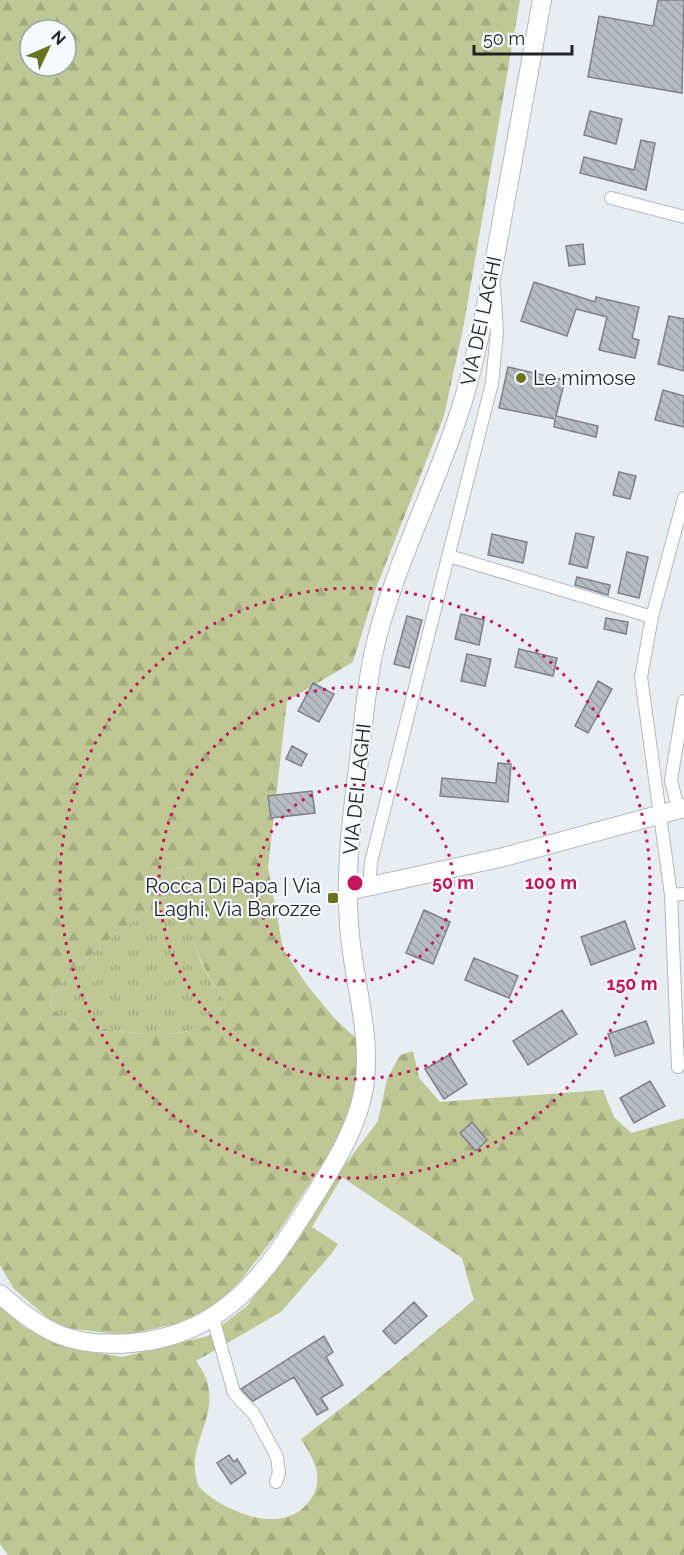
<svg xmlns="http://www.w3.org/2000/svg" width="684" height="1555" viewBox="0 0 684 1555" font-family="Raleway,sans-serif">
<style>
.grass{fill:url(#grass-tufts)}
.forest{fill:url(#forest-firs);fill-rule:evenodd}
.building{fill:url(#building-back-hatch);stroke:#7e8287;stroke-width:1.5}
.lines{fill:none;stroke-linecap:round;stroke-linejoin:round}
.minor-casing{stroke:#b4b9be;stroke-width:14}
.secondary-casing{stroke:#b4b9be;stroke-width:20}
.minor{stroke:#fff;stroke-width:12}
.secondary{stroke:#fff;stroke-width:18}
.ring{fill:none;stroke:#c2185b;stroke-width:3;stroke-dasharray:3 6}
.poi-dot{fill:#6a741e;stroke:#f6fafe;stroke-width:2}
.labels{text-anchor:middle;stroke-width:4.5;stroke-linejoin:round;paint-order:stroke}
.street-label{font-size:20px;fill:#212325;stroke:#f6fafe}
.poi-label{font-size:20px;fill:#212325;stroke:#f6fafe;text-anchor:start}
.centre{fill:#c2185b;stroke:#f6fafe;stroke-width:3}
.ring-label{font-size:18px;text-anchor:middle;font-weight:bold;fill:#c2185b;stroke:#f6fafe;stroke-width:4.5;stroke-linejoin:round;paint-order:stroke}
</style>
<defs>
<pattern id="grass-tufts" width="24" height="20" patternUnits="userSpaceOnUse" patternTransform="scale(1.5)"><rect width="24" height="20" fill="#bfc794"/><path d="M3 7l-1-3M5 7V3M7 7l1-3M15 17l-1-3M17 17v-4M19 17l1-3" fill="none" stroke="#a4ab7f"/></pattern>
<pattern id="forest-firs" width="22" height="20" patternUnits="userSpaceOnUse" patternTransform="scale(1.5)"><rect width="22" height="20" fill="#bfc794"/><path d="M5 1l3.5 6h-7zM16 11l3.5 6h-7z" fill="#a4ab7f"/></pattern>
<pattern id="building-back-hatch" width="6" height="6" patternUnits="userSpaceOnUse" patternTransform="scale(1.5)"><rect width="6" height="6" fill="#b7bcc1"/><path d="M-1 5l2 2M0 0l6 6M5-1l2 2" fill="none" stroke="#9da1a6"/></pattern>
</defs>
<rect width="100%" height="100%" fill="#e8edf2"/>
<path class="grass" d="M182 867 187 869C186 878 188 888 189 897 191 941 197 965 225 1000 221 1054 82 1033 53 1010L50 1001 58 986 100 946 149 909 167 872Z"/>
<path class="forest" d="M0 0H520L464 324 444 416 376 588 353 662 287 701 268 867 283 949 307 985 335 1019 360 1042 357 1094 341 1135 279 1231 241 1280 219 1302 189 1321 125 1335 58 1327 14 1289 0 1265ZM30 30H66V66H30ZM182 867 187 869C184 918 194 961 225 1000 221 1054 82 1033 53 1010L50 1001 58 986 100 946 149 909 167 872Z
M413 1051 419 1078 440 1102 603 1090 614 1117 631 1133 684 1118V1555H8L0 1544V1306L24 1327 51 1340 75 1349 122 1357 208 1336 247 1306 282 1259 328 1187 378 1121 387 1079 400 1055ZM342 1177 462 1258 474 1300 356 1397 301 1439C307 1449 315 1461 317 1473 318 1488 315 1496 305 1506 277 1535 222 1510 199 1487 180 1441 233 1410 196 1361L281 1312 332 1253 338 1244 312 1227Z"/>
<path class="building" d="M658 0H684L682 93 588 77 599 16 653 26Z
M590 111 622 119 616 144 584 135Z
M641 140 655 143 646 190 580 173 584 157 634 170Z
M583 244 585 264 569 266 566 246Z
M534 282 595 302 596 297 639 307 632 338 639 340 635 358 599 350 607 317 576 309 567 336 521 321Z
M669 316 684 319V371L658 364Z
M508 367 565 380 556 416 598 426 596 437 554 427 555 419 499 408Z
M663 390 684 396V427L655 420Z
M619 472 636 476 630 499 613 495Z
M576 533 594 537 587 568 569 564Z
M492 534 527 542 523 563 488 555Z
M627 552 648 557 639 598 618 593Z
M577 577 610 585 608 595 575 585Z
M461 614 484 620 479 645 455 639Z
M407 616 422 620 409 668 394 664Z
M606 618 628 622 626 634 604 629Z
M519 649 557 658 553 676 515 667Z
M467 654 491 659 485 686 461 681Z
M598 681 612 689 588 733 575 726Z
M313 683 334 694 319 722 298 711Z
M292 746 307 754 301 766 286 759Z
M498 763 511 764 508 802 440 796 442 778 496 783Z
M312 791 315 813 271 818 268 796Z
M424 910 450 922 433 964 406 953Z
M625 921 635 949 591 965 581 937Z
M474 958 518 976 509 998 465 980Z
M562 1010 577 1034 528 1065 513 1041Z
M646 1021 654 1043 615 1056 608 1034Z
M449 1055 467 1084 444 1099 425 1069Z
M650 1081 665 1106 634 1123 620 1098Z
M472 1122 487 1140 476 1151 460 1133Z
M414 1302 427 1316 395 1344 383 1331Z
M324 1336 333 1352 326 1357 343 1385 321 1398 328 1409 317 1415 294 1377 253 1401 241 1389Z
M229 1455 234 1462 237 1459 246 1473 231 1484 217 1463Z"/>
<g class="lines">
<g class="minor-casing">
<path id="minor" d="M611 198 684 217
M684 498 652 617 641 677 671 895 684 894
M449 556 652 617
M678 809 671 780 684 701
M369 888 371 862 492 383 497 332 494 287
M671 895 678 1067
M213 1318 234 1393 254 1414 277 1457 279 1473 276 1482"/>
</g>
<g class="secondary-casing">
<path id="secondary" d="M348 891 504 857 684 808
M0 1294C43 1333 73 1348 132 1343 224 1335 265 1275 310 1203 331 1169 355 1133 363 1093 374 1035 352 981 349 923 345 869 352 814 359 760 363 725 366 690 373 655 392 567 437 487 463 401 480 344 490 284 501 225 514 150 528 75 542 0"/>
</g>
<use href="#minor" class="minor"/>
<use href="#secondary" class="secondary"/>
</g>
<g class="ring">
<circle cx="355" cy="883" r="98"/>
<circle cx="355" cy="883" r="196"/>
<circle cx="355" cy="883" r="295"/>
</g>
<g class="poi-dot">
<circle cx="521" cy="378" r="6"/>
<rect x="327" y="892" width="12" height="12" rx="3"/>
</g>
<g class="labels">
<g class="street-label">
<text transform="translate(481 321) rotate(-78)" y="7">VIA DEI LAGHI</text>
<text transform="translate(357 789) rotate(-84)" y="7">VIA DEI LAGHI</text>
</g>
<g class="poi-label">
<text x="533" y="385">Le mimose</text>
<text x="321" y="893" text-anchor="end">Rocca Di Papa | Via<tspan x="321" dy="23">Laghi, Via Barozze</tspan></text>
</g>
</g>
<circle cx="355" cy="883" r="9" class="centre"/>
<g class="ring-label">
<text x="453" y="889">50 m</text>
<text x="551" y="889">100 m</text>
<text x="632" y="990">150 m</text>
</g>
<g transform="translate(48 48) rotate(46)"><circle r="28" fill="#f6fafe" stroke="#a1a4a7" stroke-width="1.5"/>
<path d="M0-4.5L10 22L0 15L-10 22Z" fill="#6a741e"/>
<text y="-9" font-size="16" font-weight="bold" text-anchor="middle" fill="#212325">N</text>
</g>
<path d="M474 45v9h98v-9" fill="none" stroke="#212325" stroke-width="3"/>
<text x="483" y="45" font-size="18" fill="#212325" stroke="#f6fafe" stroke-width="4.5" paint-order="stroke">50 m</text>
</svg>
